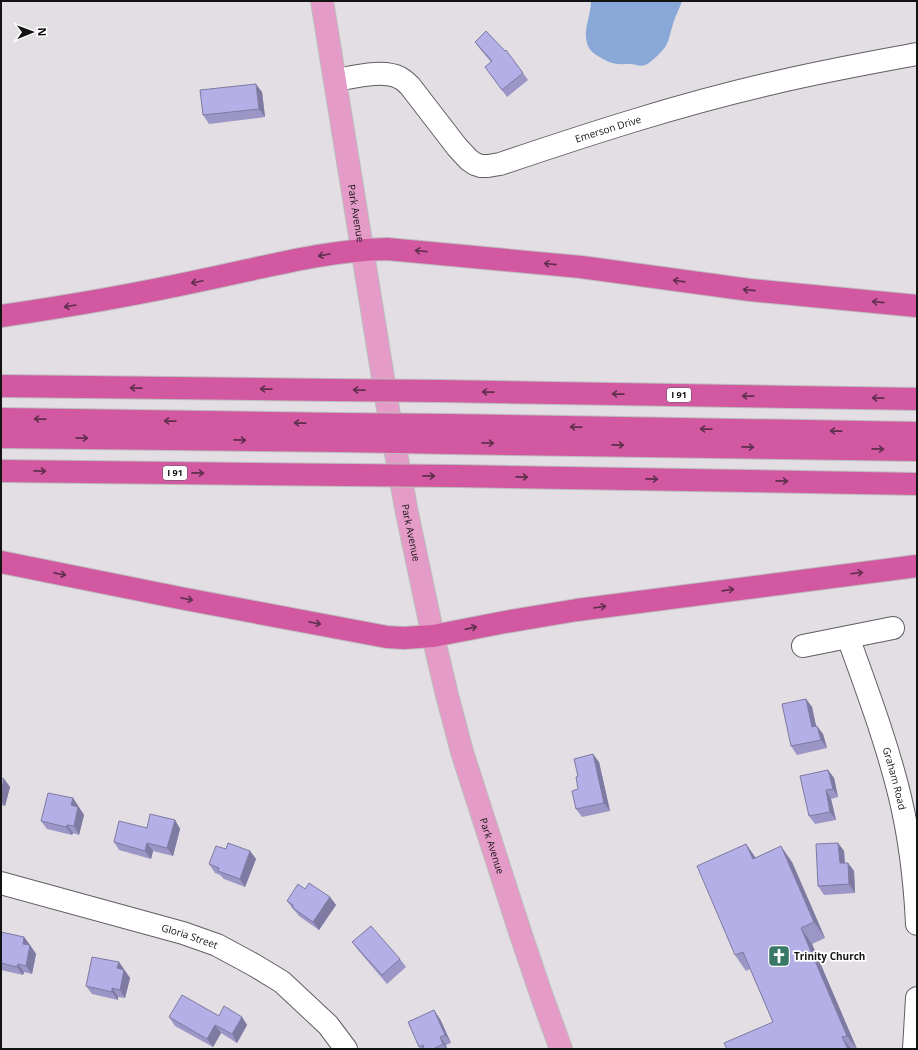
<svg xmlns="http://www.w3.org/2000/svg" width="918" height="1050" viewBox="0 0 918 1050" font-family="'Open Sans',sans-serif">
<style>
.water{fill:#89a8d8}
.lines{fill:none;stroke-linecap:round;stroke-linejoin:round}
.minor-casing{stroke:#615e63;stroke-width:24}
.major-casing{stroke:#bdbdbd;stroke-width:24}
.highway-casing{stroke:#bdbdbd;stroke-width:24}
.minor{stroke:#fff;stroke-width:22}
.major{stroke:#e49bc7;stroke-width:22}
.highway{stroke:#d258a1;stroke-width:22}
.highway-bridge-casing{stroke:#bdbdbd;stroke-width:24;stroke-linecap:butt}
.highway-bridge{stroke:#d258a1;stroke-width:22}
.wall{fill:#9b96c6}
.shaded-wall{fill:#7e7aa1}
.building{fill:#b4afe6;stroke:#7e7aa1}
.oneway{stroke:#602f4c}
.labels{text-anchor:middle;stroke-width:3.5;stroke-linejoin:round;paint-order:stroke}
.shield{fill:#fff;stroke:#5a5a5a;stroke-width:1}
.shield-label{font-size:9px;font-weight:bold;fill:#141314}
.street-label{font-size:10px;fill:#141314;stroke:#fff}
.poi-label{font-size:10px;font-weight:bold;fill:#141314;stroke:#fff;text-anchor:start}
</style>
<rect width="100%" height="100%" fill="#e2dee3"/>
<path class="water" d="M591 1H682C680 8 676 14 674 21 668 38 671 44 655 58 652 60 649 64 645 65 640 67 635 64 630 64 622 64 617 65 609 62 601 58 589 53 587 43 583 28 591 16 591 1Z"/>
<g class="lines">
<g class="minor-casing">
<g id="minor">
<path id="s1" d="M336 80C354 77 383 69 400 78 404 80 407 83 410 86L457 147 469 160 475 164 481 166H488L500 164C589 134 678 105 769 84 818 72 868 63 917 54"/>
<path id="s2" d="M848 637C867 690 887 743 900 797 910 839 915 881 917 924"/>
<path d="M803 646 893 628"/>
<path id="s3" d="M1 883 183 933 217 945 254 965 282 982 328 1025 346 1049"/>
<path d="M914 1049 917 998"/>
</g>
</g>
<g class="major-casing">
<g id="major">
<path id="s4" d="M322 1 390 421 407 513 433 636 447 695 462 752 520 932 541 994 561 1049"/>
</g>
</g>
<g class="highway-casing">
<path id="highway" d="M1 316C70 306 139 294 207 279 266 267 326 250 387 249L581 267 750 290 917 306
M1 386 333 390
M440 391 917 399
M1 419 339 424
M446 425 917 433
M1 437 342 441
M449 443 917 450
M1 471 348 475
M455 476 917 484
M1 562 180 598 387 637 404 638 433 636 505 622 577 610 917 566"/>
</g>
<use href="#minor" class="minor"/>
<use href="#major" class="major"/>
<use href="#highway" class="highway"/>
<g class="highway-bridge-casing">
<path id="highway-bridge" d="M333 390 440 391
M339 424 446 425
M342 441 449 443
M348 475 455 476"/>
</g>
<use href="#highway-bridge" class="highway-bridge"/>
</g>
<path class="wall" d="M475 42 505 51 523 73 528 80 507 97 485 67 491 62 480 49Z
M262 92 265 117 209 124 203 115Z
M806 699 812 707 816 726 823 734 827 748 797 755 791 746Z
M599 762 610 811 582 817 576 809 578 789V776Z
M828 770 834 778 838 797 831 799 836 820 815 824 809 816Z
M1 778 4 779 10 787 5 806 1 805Z
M73 798 84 815 79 835 73 833 72 835 47 829 41 821Z
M175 820 180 829 173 856 153 851 151 859 119 850 114 842 147 828Z
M838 843 844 851 845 863H848L854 871 855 893 824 895 818 886Z
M746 844 755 857 792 862 825 938 812 944 857 1049H727L773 1022 750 969 746 971 735 955Z
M226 849 250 851 256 859 245 887 224 879 220 875 215 873 209 864Z
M305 889 330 897 336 905 319 930 299 916 295 911 293 909 287 901Z
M1 932 24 937 36 954 32 974 24 972 23 975 1 970Z
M352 942 400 959 406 967 387 984 358 950Z
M119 962 130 978 125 998 118 997V1000L92 994 86 986Z
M219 1016 242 1017 247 1025 237 1043 221 1033 213 1047 175 1026 169 1017Z
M440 1019 451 1043 446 1045 447 1049H421L419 1047Z"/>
<path class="shaded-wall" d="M256 84 262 92 265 117 259 109Z
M806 699 812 707 818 735 812 727Z
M817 726 823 734 827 748 821 740Z
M593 754 599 762 610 811 604 803Z
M828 770 834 778 838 797 833 789Z
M4 779 10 787 5 806 1 800V791Z
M826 790 831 799 836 820 830 812Z
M73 798 84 815 79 835 74 826 71 805Z
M175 820 180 829 173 856 167 848Z
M67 825 73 833 72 835 66 827Z
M147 843 153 851 151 859 145 851Z
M838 843 844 851 845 871 840 863Z
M746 844 757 860 753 859Z
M781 846 792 862 825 938 814 922Z
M250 851 256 859 245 887 240 879Z
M848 863 854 871 855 893 849 884Z
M330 897 336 905 319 930 313 922Z
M801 928 812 944 857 1049 847 1036Z
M24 937 30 945 23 944Z
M30 945 36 954 32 974 26 966Z
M119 962 130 978 125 998 120 990 117 968Z
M18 964 24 972 23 975 17 967Z
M112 988 118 997V1000L112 992Z
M434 1010 440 1019 451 1043 445 1035Z
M242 1017 247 1025 237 1043 232 1034Z
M215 1025 221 1033 213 1047 207 1039Z
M440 1037 446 1045 447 1049 443 1044Z
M842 1037 851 1049H848Z"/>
<path class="building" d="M486 31 505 51 506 50 523 73 502 90 485 67 492 61 475 42Z
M256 84 259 109 203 115 200 90Z
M806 699 812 727 817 726 821 740 791 746 782 704Z
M593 754 604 803 576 809 572 791 578 789 576 777 578 776 574 759Z
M828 770 833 789 826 790 830 812 809 816 800 776Z
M1 778 4 779 1 791Z
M48 793 73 798 71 805 78 807 74 826 67 825 66 827 41 821Z
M150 814 175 820 167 848 147 843 145 851 114 842 119 821 147 828Z
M228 843 250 851 240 879 218 871 219 868 209 864 216 846 226 849Z
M838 843 840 863H848L849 884 818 886 816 844Z
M746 844 753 859 781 846 814 922 801 928 847 1036 842 1037 848 1049H727L724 1043 773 1022 743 952 735 955 697 866Z
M309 883 330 897 313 922 293 908V905L287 901 298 884 305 889Z
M371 926 400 959 382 975 352 942Z
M1 932 24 937 23 944 30 945 26 966 18 964 17 967 1 963Z
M92 957 119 962 117 968 124 970 120 990 112 988V992L86 986Z
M182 995 219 1016 224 1006 242 1017 232 1034 215 1025 207 1039 169 1017Z
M434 1010 445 1035 440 1037 443 1044 433 1049H424L423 1045 419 1047 408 1022Z"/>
<defs><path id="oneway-shaft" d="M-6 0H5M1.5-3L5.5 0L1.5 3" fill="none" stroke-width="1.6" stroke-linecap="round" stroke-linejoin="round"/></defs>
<g class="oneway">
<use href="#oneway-shaft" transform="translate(421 251) rotate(-174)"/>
<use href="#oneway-shaft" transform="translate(324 255) rotate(170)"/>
<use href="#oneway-shaft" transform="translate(550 264) rotate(-174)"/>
<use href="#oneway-shaft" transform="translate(679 281) rotate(-172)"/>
<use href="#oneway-shaft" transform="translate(197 282) rotate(168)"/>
<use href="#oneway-shaft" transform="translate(749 290) rotate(-174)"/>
<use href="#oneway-shaft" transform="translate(878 302) rotate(-174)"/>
<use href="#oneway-shaft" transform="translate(70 306) rotate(170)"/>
<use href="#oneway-shaft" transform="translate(136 388) rotate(-179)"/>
<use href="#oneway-shaft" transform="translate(266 389) rotate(-179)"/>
<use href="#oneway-shaft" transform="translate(359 390) rotate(-179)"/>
<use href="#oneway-shaft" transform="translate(488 392) rotate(-179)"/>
<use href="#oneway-shaft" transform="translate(618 394) rotate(-179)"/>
<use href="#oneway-shaft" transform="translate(748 396) rotate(-179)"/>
<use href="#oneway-shaft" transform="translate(878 398) rotate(-179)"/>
<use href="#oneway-shaft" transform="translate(40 419) rotate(-179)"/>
<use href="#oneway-shaft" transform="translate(170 421) rotate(-179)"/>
<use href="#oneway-shaft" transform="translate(300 423) rotate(-179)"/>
<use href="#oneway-shaft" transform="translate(576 427) rotate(-179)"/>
<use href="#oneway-shaft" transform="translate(706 429) rotate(-179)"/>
<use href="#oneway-shaft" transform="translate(836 431) rotate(-179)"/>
<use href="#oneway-shaft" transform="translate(82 438) rotate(1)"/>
<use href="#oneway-shaft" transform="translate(240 440) rotate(1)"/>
<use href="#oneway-shaft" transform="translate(488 443) rotate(1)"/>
<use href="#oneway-shaft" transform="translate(618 445) rotate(1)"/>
<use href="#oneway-shaft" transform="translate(748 447) rotate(1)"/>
<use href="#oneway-shaft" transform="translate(878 449) rotate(1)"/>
<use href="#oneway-shaft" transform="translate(40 471) rotate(1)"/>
<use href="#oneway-shaft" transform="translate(198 473) rotate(1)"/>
<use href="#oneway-shaft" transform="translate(429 476) rotate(1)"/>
<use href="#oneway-shaft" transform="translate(522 477) rotate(1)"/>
<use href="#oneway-shaft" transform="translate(652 479) rotate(1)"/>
<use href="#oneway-shaft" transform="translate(782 481) rotate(1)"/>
<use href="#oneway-shaft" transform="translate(857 573) rotate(-7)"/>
<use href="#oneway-shaft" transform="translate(60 574) rotate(11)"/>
<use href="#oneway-shaft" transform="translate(728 590) rotate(-8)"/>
<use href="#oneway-shaft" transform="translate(187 599) rotate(11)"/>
<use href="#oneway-shaft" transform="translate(600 607) rotate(-8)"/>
<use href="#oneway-shaft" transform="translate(315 623) rotate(11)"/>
<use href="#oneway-shaft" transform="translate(471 628) rotate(-13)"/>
</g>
<defs>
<g id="church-square" transform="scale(1.15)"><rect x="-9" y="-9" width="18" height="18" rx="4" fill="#397866" stroke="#fff"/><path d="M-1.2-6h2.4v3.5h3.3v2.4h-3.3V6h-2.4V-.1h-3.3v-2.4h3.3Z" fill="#fff"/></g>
</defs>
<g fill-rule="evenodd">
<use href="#church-square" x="779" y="956"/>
</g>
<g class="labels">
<g class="shield">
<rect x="667" y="388" width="24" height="14" rx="3"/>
<rect x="163" y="466" width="24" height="14" rx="3"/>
</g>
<g class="shield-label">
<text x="679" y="398">I 91</text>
<text x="175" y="476">I 91</text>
</g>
<g class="street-label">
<text dy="4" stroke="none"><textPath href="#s1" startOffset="319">Emerson Drive</textPath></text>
<text dy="4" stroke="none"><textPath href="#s4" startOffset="215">Park Avenue</textPath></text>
<text dy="4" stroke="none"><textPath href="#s4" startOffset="539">Park Avenue</textPath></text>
<text dy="4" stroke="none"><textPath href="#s2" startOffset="149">Graham Road</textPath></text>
<text dy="4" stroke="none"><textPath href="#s4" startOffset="863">Park Avenue</textPath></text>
<text dy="4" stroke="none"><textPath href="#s3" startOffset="196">Gloria Street</textPath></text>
</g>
<g class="poi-label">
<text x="794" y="960">Trinity Church</text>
</g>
</g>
<rect width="918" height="1050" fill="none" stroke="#141314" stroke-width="4"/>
<g transform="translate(32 32) rotate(89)" stroke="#ffffff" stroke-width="3" paint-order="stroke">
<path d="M0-3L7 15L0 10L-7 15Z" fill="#141314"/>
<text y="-6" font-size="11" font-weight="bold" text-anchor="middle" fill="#141314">N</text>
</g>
</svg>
